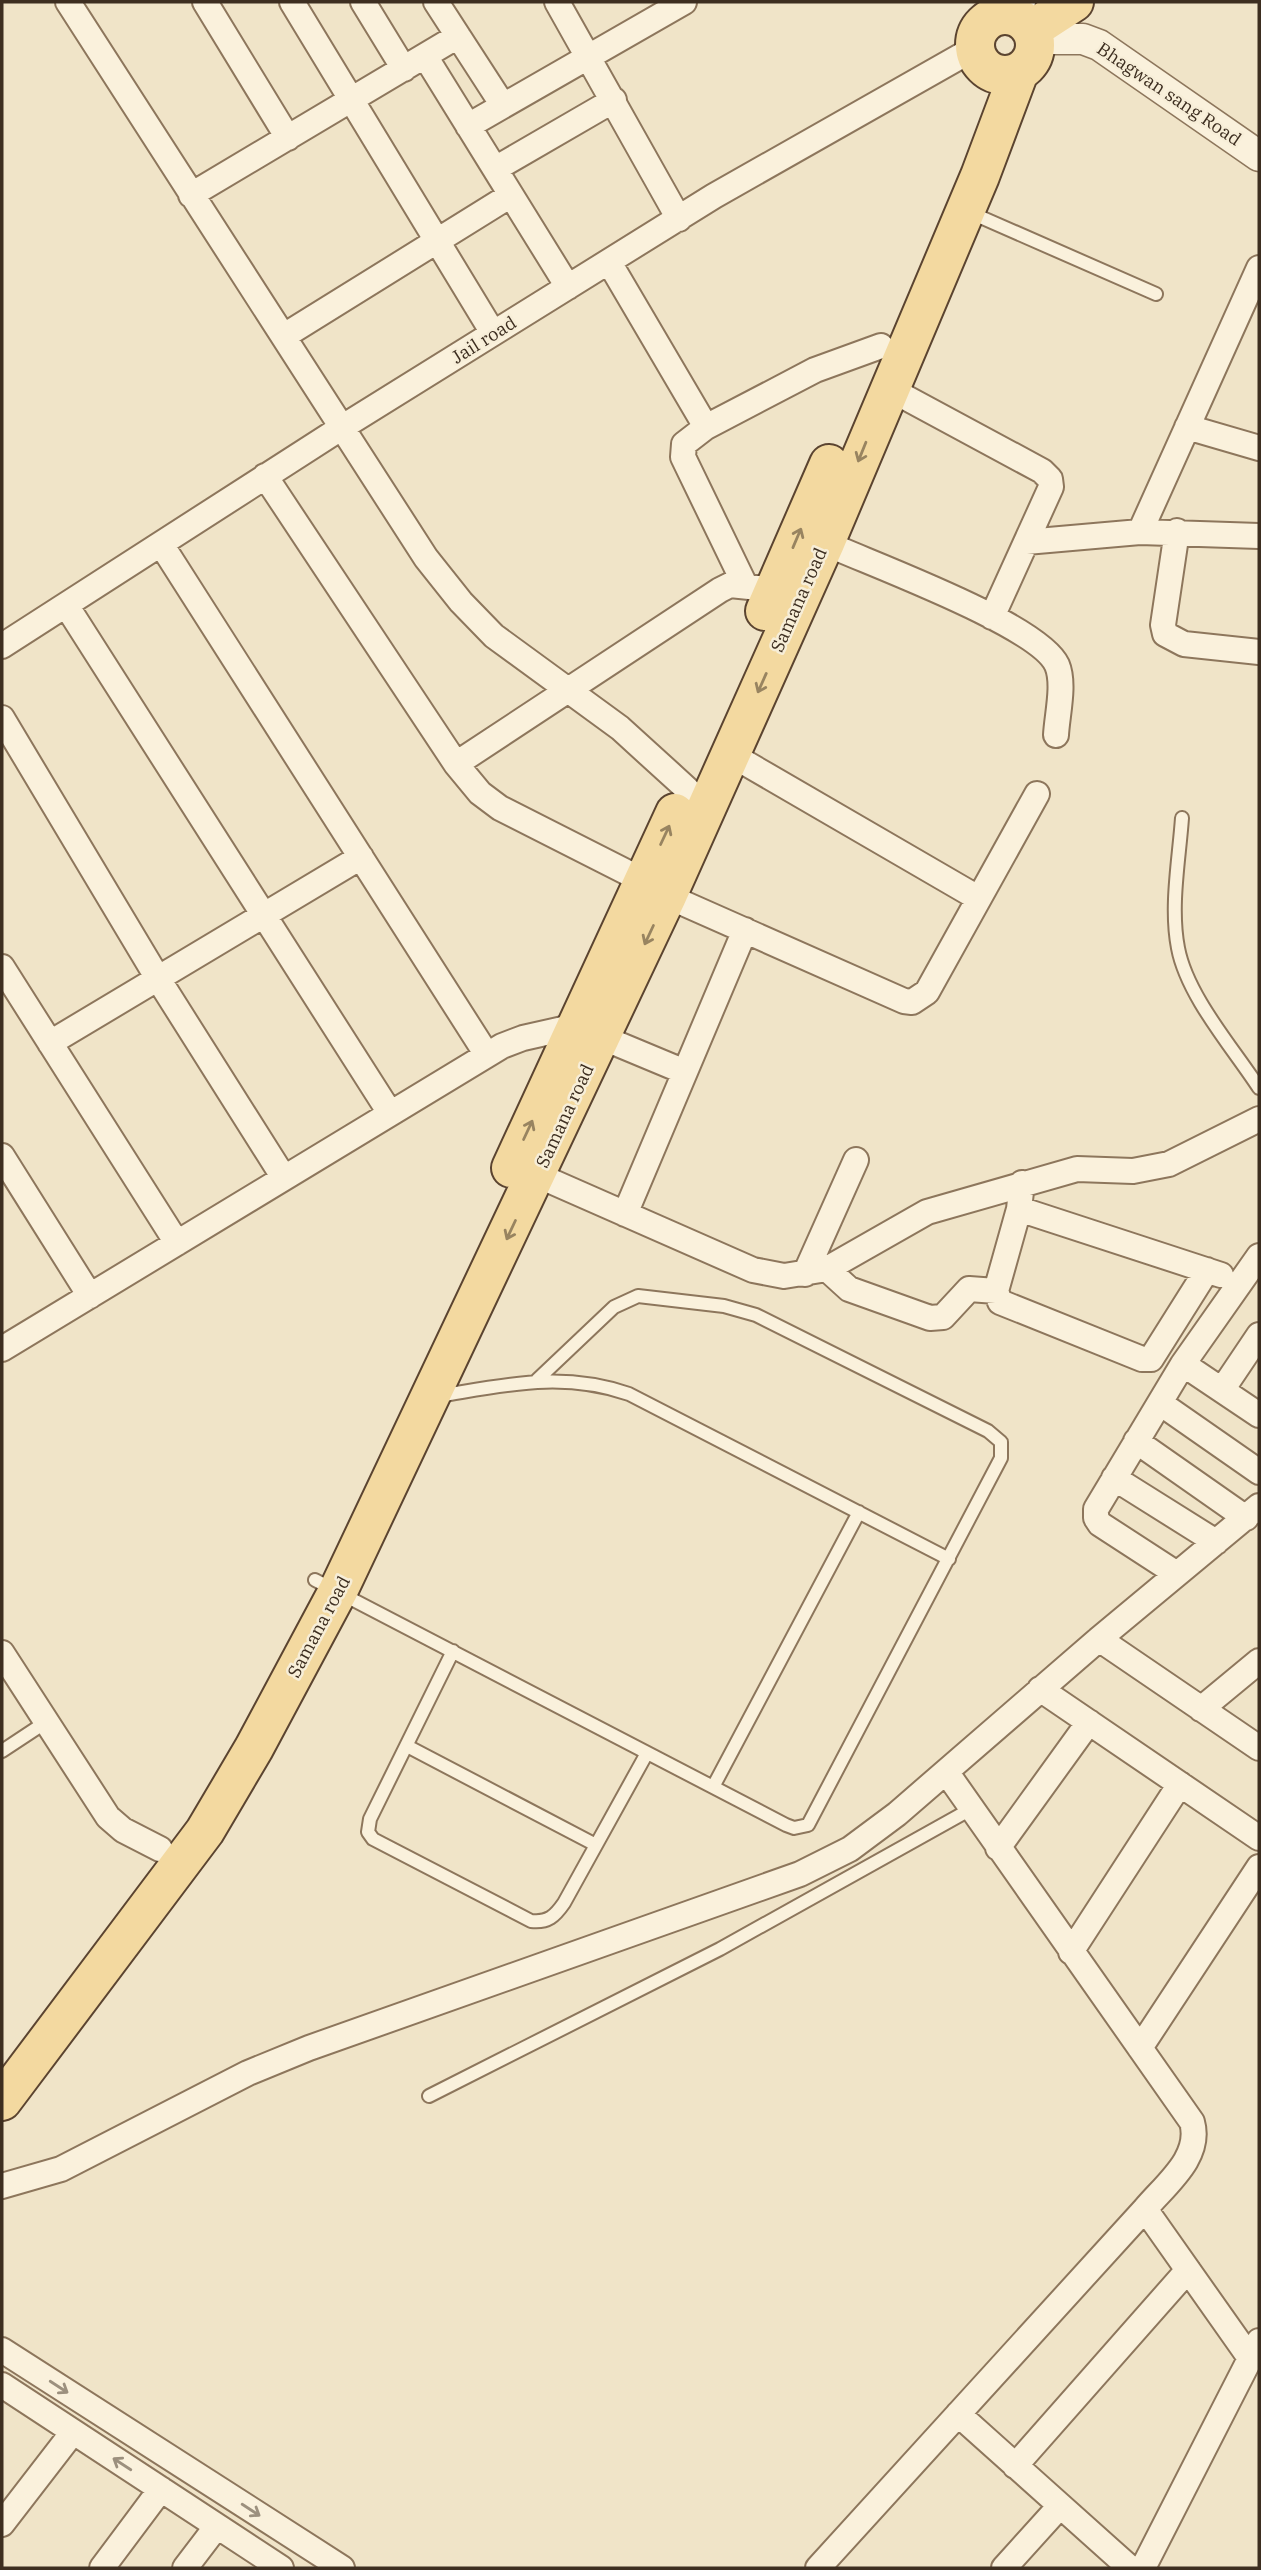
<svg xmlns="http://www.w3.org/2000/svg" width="1261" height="2570" viewBox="0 0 1261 2570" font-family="'IBM Plex Serif',serif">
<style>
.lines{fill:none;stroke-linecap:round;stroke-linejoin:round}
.service-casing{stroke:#8d765c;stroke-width:16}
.minor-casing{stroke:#8d765c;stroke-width:28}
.tertiary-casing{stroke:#8d765c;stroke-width:33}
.primary-casing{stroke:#5b4430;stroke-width:42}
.service{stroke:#faf1dc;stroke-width:12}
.minor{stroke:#faf1dc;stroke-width:24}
.tertiary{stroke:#faf1dc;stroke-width:30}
.primary{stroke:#f3d9a0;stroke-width:38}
.oneway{stroke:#988460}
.oneway2{stroke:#9c907e}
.labels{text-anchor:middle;stroke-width:5;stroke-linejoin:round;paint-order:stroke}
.street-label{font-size:18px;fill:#3d2e20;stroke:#f7eed8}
</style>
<rect width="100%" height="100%" fill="#f0e4c8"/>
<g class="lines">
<g class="service-casing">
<path id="service" d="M969 212 1156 294
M1182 818C1179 860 1170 907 1178 948 1187 996 1233 1048 1259 1088
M438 1396C507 1385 561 1371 629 1394L949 1559
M315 1580 786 1825 794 1828 808 1825 1001 1458V1442L988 1431 756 1315 724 1306 638 1296 614 1307 537 1380
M453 1651 370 1819 368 1832 373 1839 531 1921C548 1923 555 1916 564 1903L647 1753
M407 1746 596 1845
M2 1751 46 1722
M713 1787 859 1512
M429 2096 720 1949 971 1809"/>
</g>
<g class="minor-casing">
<path id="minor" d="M68 2 426 558 461 602 494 636 620 728 687 789
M205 2 288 138
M292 2 493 333
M363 2 404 69
M436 2 502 104
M557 2 679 219
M1016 17 1023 2
M425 56 568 287
M468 126 684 2
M495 169 614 100
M191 195 458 36
M609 262 706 427
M284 336 511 195
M888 388 1042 471 1050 479 1051 487 992 617
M1187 427 1259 448
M265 476 456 764 480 793 500 808 644 881
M1177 531 1163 625 1165 634 1184 644 1259 652
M1140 532 1259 268
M1026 542 1140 532 1259 536
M825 543C871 564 1039 625 1057 665 1065 684 1057 715 1056 735
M161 544 487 1055
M745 585 683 457 684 444 706 427 815 370 881 346
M66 605 390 1113
M2 646 341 428 714 196 975 48
M2 718 157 977 284 1178
M730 754 978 898
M456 764 720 590 730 585 759 588
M667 896 904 1001 912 1002 927 992 1037 794
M2 967 177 1243
M601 1037 685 1072
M50 1043 361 857
M2 1156 90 1296
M537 1175 753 1270 784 1276 827 1269 927 1212 1077 1169 1133 1171 1169 1164 1259 1119
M1022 1183 1019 1209 996 1291 1000 1302 1142 1359H1151L1207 1270
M1019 1209 1221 1275
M625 1214 745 930
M827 1269 849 1289 930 1318 943 1317 969 1289 996 1291
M805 1274 856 1160
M2 1349 502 1046 523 1038 576 1026
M1183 1364 1259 1415
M1222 1390 1259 1335
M1160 1403 1259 1472
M1136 1441 1246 1518
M1114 1478 1216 1542
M1177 1574 1100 1524 1096 1518V1509L1183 1364 1259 1256
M1099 1639 1259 1748
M2 1653 108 1817 123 1830 160 1849
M1040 1689 1259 1838
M1201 1709 1259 1661
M998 1848 1089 1722
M1071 1952 1180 1784
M1140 2048 1259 1867
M2 2186 61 2169 248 2073 309 2048 800 1874 850 1849 897 1814 1099 1639 1259 1506
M1145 2209 1250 2358
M2 2350 342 2568
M2 2385 281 2568
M958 2414 1130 2568
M1015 2466 1188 2270
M2 2524 73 2432
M102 2568 161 2489
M185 2568 217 2526
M818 2568 1145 2209C1166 2184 1202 2157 1192 2122L947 1773
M1004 2568 1060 2506
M1143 2568 1259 2341"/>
</g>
<g class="tertiary-casing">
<path id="tertiary" d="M1034 39H1083L1099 45 1259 156"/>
</g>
<g class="primary-casing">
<path id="primary" d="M975 45a30 30 0 1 1 60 0a30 30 0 1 1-60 0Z
M1031 30 1074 2
M765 611 829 464
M511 1168 675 813
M2 2101 205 1831 254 1748 338 1591 667 896 825 543 980 176 1019 72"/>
</g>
<use href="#service" class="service"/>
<use href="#minor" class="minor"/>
<use href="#tertiary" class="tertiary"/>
<use href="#primary" class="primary"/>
</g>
<defs><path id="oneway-shaft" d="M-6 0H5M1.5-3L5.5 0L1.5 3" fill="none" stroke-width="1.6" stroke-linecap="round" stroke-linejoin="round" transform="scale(1.75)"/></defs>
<g class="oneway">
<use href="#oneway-shaft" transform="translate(862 452) rotate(112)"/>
<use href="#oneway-shaft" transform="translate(797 538) rotate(-67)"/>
<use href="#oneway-shaft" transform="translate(762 683) rotate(114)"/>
<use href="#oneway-shaft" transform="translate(665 835) rotate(-65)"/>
<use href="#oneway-shaft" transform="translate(649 935) rotate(115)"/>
<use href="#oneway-shaft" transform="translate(528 1130) rotate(-65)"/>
<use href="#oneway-shaft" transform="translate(511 1230) rotate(115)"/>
</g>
<g class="oneway2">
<use href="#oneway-shaft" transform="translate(59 2387) rotate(33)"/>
<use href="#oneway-shaft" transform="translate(122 2464) rotate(-147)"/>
<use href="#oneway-shaft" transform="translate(251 2510) rotate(33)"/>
</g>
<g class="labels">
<g class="street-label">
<text transform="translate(1169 94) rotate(34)" y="6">Bhagwan sang Road</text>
<text transform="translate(484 340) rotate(-32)" y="6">Jail road</text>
<text transform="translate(799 600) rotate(-66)" y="6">Samana road</text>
<text transform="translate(565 1116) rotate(-65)" y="6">Samana road</text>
<text transform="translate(319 1627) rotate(-62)" y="6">Samana road</text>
</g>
</g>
<rect width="1261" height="2570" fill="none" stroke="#3d2e20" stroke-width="7"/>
</svg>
